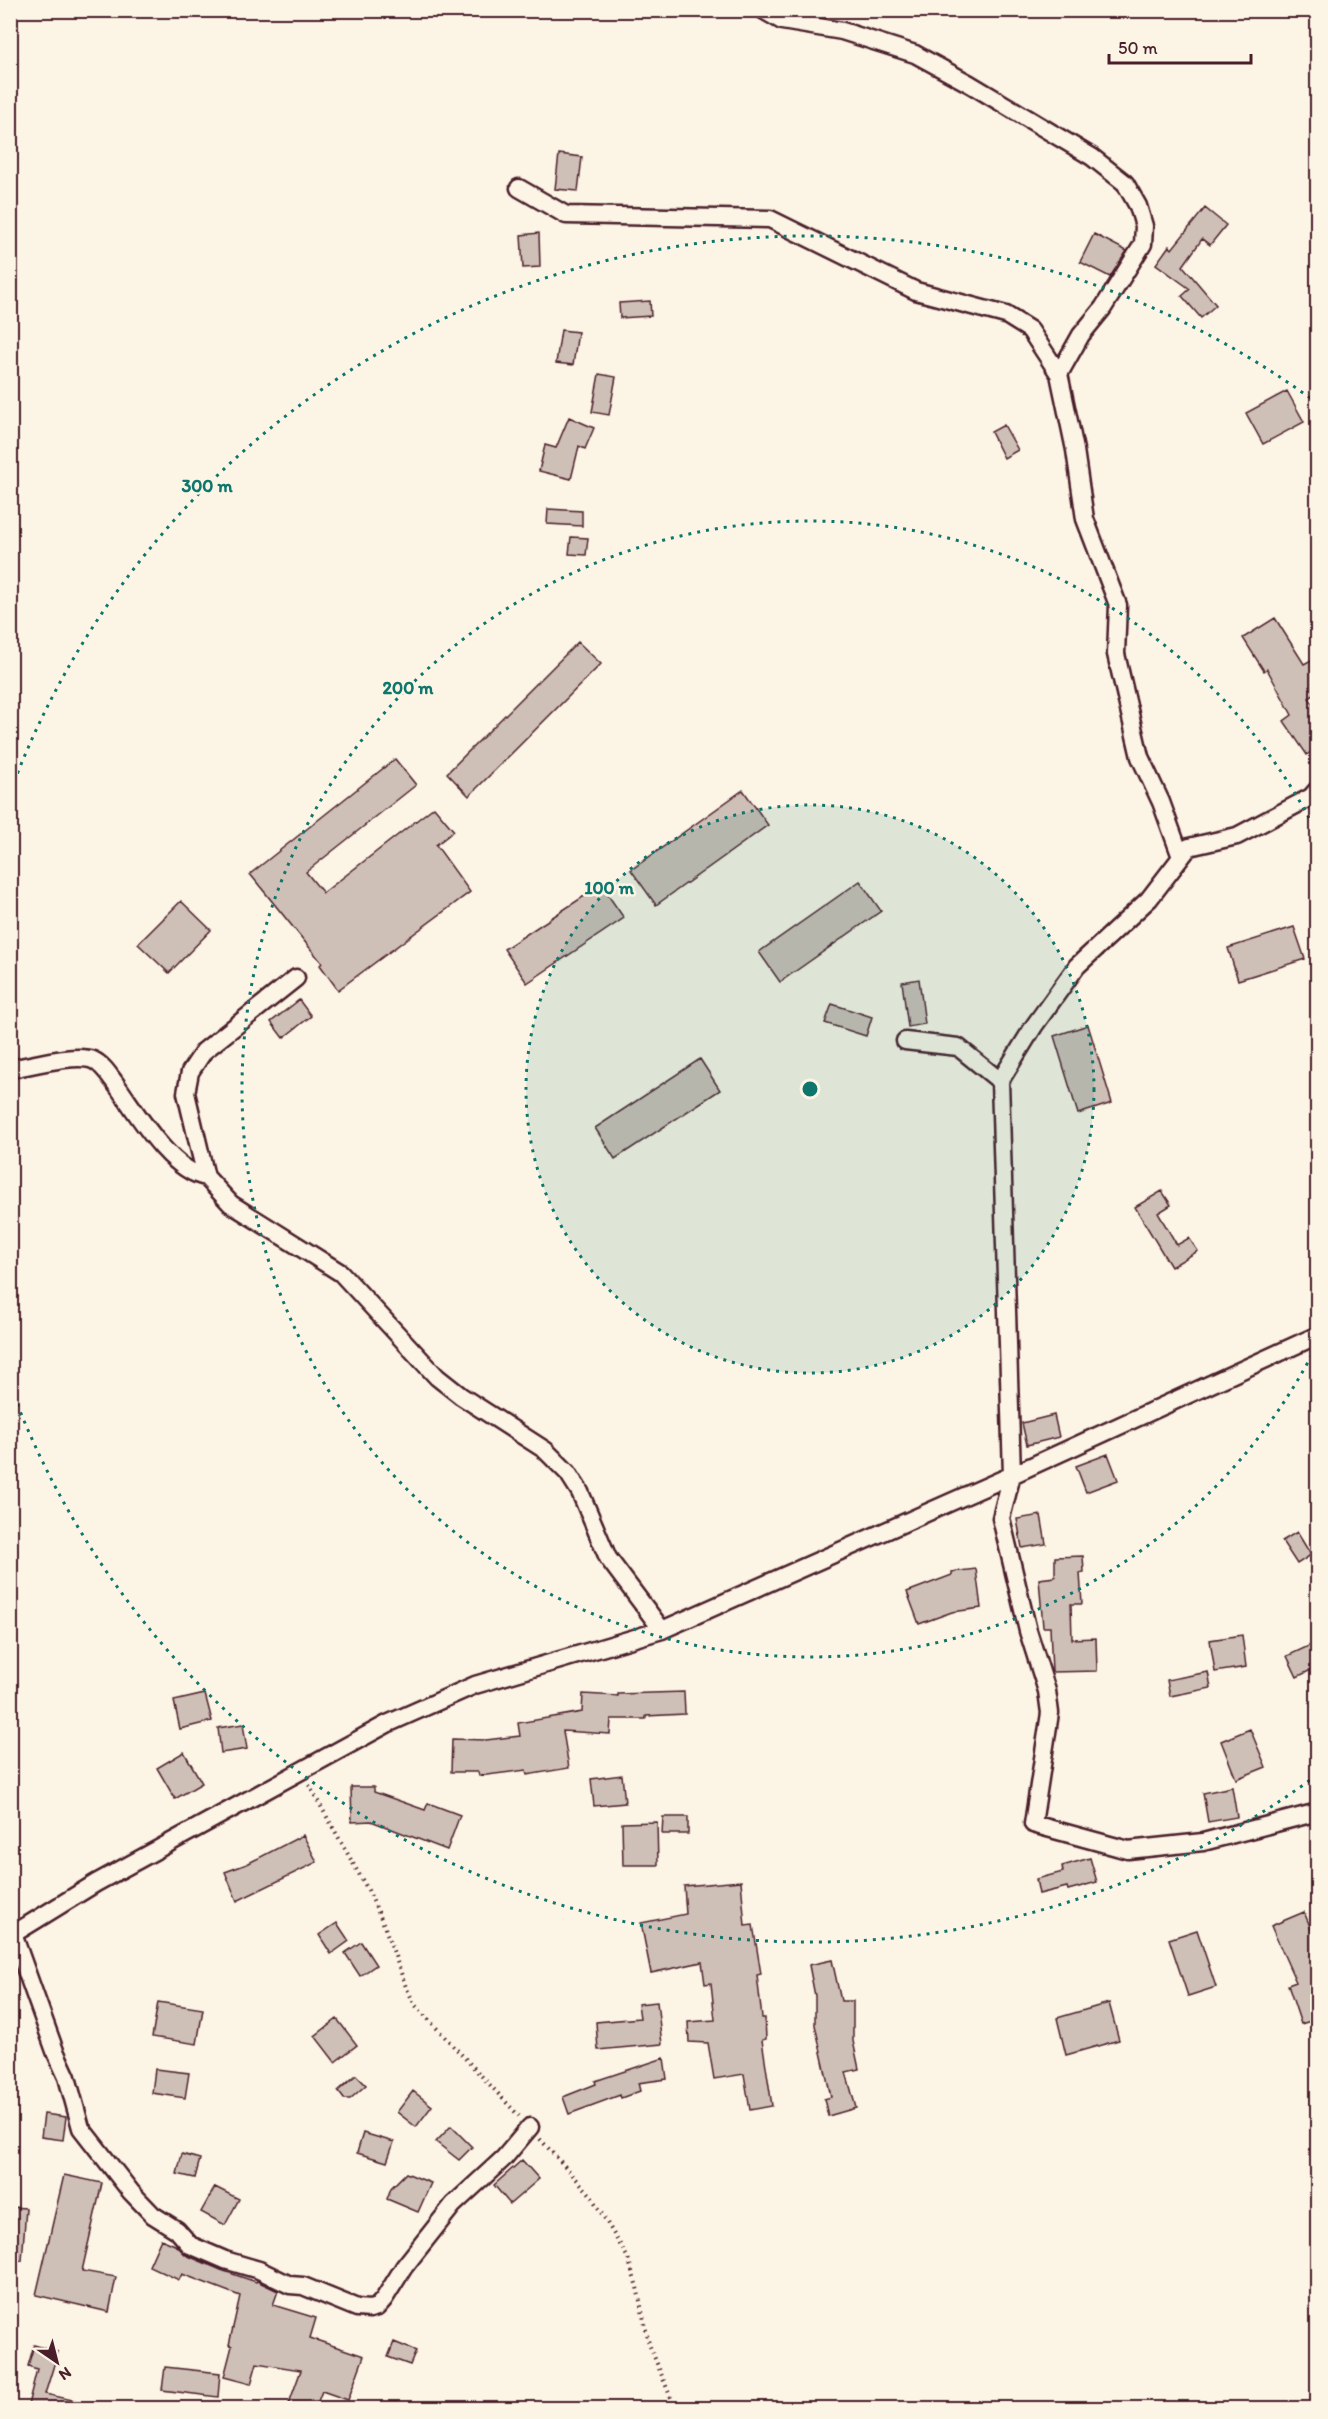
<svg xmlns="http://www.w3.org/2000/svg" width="1328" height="2419" viewBox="0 0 1328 2419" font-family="Itim,sans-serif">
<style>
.building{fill:#cfc0b7;stroke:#4a1f2b;stroke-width:1.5}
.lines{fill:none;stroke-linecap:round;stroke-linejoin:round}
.minor-casing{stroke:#4a1f2b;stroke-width:21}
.path{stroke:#4a1f2b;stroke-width:4;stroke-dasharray:1.5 4.5;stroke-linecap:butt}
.minor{stroke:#fcf5e5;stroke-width:16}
.ring{fill:none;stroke:#0f766e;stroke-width:3;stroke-dasharray:3 6}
.centre{fill:#0f766e;stroke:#fcf5e5;stroke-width:3}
.ring-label{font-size:18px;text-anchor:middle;font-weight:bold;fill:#0f766e;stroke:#fcf5e5;stroke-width:5;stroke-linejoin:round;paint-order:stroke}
</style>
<rect width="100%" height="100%" fill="#fcf5e5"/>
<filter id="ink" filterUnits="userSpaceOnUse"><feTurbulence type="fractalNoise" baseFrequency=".0167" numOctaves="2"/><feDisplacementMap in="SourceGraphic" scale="12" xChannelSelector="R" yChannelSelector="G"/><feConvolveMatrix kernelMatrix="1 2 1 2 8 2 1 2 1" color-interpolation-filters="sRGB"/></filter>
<g filter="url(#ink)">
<path class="building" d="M559 154 582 157 578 191 555 189Z
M1205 208 1226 225 1210 245 1202 239 1183 266 1216 305 1201 318 1182 296 1190 289 1156 264 1169 246 1172 249Z
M539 233 540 267 523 268 521 235Z
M1094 234 1127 251 1110 277 1080 262Z
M650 301 651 316 620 318 619 303Z
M561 330 578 332 573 365 556 363Z
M599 374 616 377 609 415 592 412Z
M1287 391 1304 422 1263 444 1246 413Z
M569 417 594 428 585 449 579 446 571 479 539 471 545 445 556 448Z
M1004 425 1018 450 1004 458 991 432Z
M548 509 582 511V526L547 524Z
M571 537 588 538 586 555 569 554Z
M1275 618 1304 664 1313 659 1317 667V693L1309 698 1317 710V747L1307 755 1284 721 1292 715 1267 669 1264 671 1243 638Z
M578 642 601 664 469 796 447 773Z
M395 759 416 785 306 872 323 893 434 807 454 831 436 845 470 892 338 990 320 965 322 963 250 874Z
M743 790 768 825 656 905 631 870Z
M860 881 881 911 780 982 759 952Z
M601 885 624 918 527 983 504 949Z
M181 901 211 930 169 973 138 944Z
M1294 927 1305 959 1238 980 1228 948Z
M919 979 925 1024 908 1027 902 982Z
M299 1000 311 1016 283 1038 271 1022Z
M832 1004 872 1017 866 1036 825 1023Z
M1088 1025 1112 1103 1078 1114 1054 1036Z
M700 1059 720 1090 615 1159 595 1128Z
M1162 1191 1171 1205 1158 1213 1177 1245 1189 1238 1198 1251 1171 1267 1135 1207Z
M1054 1415 1059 1437 1027 1445 1022 1423Z
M1108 1454 1118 1480 1086 1492 1076 1466Z
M1041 1515 1046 1544 1022 1548 1017 1519Z
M1297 1532 1311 1555 1297 1564 1282 1541Z
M1083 1556 1084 1572 1080 1573 1082 1604H1071L1072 1639 1096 1638 1097 1671 1052 1672 1050 1627H1043L1039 1579 1055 1577V1557Z
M976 1569 981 1608 952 1612 919 1624 907 1592 952 1575V1572Z
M1242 1635 1246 1667 1215 1672 1210 1640Z
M1313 1644 1317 1655V1667L1297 1677 1287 1656Z
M1208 1672 1211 1688 1170 1696 1167 1680Z
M684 1692 685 1714 646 1716V1719H611L610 1734 563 1731 569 1768 527 1775 526 1770 479 1776 478 1772H451L452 1739 486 1740 520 1736 518 1723 582 1712 583 1694 618 1696V1694Z
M205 1694 212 1721 180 1729 174 1701Z
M243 1724 247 1749 221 1753 218 1728Z
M1250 1729 1266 1767 1236 1779 1221 1741Z
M184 1752 202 1783 175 1799 157 1768Z
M622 1775 625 1803 594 1806 591 1779Z
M351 1787H374V1792L425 1810 428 1803 460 1815 447 1850 371 1821 352 1822Z
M1232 1787 1237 1817 1208 1822 1203 1793Z
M663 1817H688V1834H662Z
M657 1822 658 1865H623L622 1823Z
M303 1835 317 1862 237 1901 225 1872 247 1864Z
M1090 1858 1097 1882 1068 1890 1067 1887 1039 1894 1036 1879 1063 1872 1062 1866Z
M741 1881 745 1926 753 1925 761 1974 757 1975 762 2018H765L766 2039 762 2040 772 2106 750 2110 744 2074 714 2079 708 2043 689 2042 688 2022 715 2020 711 1983 705 1984 702 1962 651 1973 641 1923 686 1914 684 1886Z
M1304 1912 1317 1943V2019L1301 2024 1288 1985 1296 1982 1271 1926Z
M337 1923 349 1941 331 1954 319 1935Z
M1197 1930 1216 1987 1188 1996 1169 1939Z
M361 1942 376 1965 360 1976 345 1953Z
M832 1960 841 2001H853V2041L859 2069 846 2072 856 2108 828 2116 824 2099 831 2097 815 2025V1996L809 1965Z
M158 2002 203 2009 197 2044 152 2037Z
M657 2002 662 2044 598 2050 596 2022 640 2018 638 2004Z
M1109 2003 1119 2040 1066 2055 1057 2018Z
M337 2019 357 2045 335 2062 315 2036Z
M664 2058 667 2079 638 2083 640 2091 621 2098 620 2095 569 2114 563 2097 596 2084 595 2081Z
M155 2069 189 2073 185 2098 152 2093Z
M356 2075 366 2085 350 2099H344L338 2091Z
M413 2091 432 2106 416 2127 397 2112Z
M44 2114 66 2117 63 2140 41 2137Z
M451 2126 472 2147 459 2160 436 2142Z
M363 2133 394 2142 387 2162 357 2153Z
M182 2154 200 2159 195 2178 177 2174Z
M522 2160 539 2179 510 2204 494 2185Z
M406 2173 431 2183 418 2212 387 2199 391 2188Z
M64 2175 102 2183 82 2271 116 2277 109 2312 36 2295Z
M215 2187 239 2199 225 2225 201 2212Z
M10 2207 26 2208 22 2261 10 2260Z
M161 2239 177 2246 186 2255 221 2270 256 2282 257 2281 278 2291 273 2305 316 2318 310 2338 364 2356 348 2400 322 2391 315 2409H287L301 2370 257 2363 251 2384 224 2377 232 2346 229 2345 240 2296 182 2274 179 2280 149 2266Z
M394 2342 416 2351 410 2365 388 2357Z
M34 2345 58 2352 45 2394 82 2402 81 2409H27L37 2369 28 2366Z
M165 2367 220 2373 218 2397 162 2390Z"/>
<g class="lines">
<g class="minor-casing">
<path id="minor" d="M763 10 782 21 842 31 915 54 970 84 1092 157 1125 183 1138 206 1144 226 1143 244 1103 308 1081 335 1059 374
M519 188 566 215 770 219 916 291 1006 315 1030 330 1059 374 1075 450 1085 519 1118 605 1116 654 1140 757 1161 802 1181 857
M296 978 204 1051 190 1072 186 1093 206 1177 231 1204 341 1273 437 1377 461 1396 545 1450 568 1473 580 1492 608 1558 662 1630
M905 1041 958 1047 1000 1081 1012 1475 1001 1518 1028 1631 1047 1691 1050 1713 1033 1824 1128 1850 1203 1842 1318 1812
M10 1069C30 1066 75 1053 93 1060 104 1065 111 1078 118 1087 138 1115 171 1171 206 1177
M1000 1081 1034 1026 1077 966 1149 899 1189 847 1237 836 1311 797 1318 789
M13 1934 55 2051 67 2077 81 2128 131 2192 153 2215 177 2230 190 2245 225 2260 259 2270 290 2285 303 2286 357 2308 370 2309 377 2307 384 2299 404 2267 453 2205 504 2158 530 2127
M10 1936 96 1883 387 1724 475 1685 662 1630 1012 1475 1318 1335"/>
</g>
<path class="path" d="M309 1785 368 1890 384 1925 406 1987 415 2005 519 2116
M540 2139 590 2194 628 2258 637 2287 649 2344 675 2408"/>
<use href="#minor" class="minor"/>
</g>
</g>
<circle cx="810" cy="1089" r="284" fill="#0f766e" fill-opacity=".12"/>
<g class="ring">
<circle cx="810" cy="1089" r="284"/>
<path d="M1316 1347A568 568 0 1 1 1316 831"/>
<path d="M1317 1775A853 853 0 0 1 11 1388M11 790A853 853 0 0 1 1317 403"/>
</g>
<circle cx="810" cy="1089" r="9" class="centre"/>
<g class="ring-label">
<text x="207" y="492">300 m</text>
<text x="408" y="694">200 m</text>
<text x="609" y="894">100 m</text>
</g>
<rect width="1328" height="2419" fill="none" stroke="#fcf5e5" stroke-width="36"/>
<rect x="18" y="18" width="1292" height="2383" fill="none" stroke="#4a1f2b" stroke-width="2" filter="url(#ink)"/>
<g transform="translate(57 2362) rotate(145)" stroke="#fcf5e5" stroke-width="4.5" paint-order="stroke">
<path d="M0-4.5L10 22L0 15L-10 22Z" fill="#4a1f2b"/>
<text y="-9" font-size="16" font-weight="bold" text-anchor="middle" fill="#4a1f2b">N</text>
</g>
<path d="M1109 54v9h142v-9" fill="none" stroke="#4a1f2b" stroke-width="3"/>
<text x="1118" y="54" font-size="18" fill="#4a1f2b" stroke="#fcf5e5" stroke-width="4.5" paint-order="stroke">50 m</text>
</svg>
